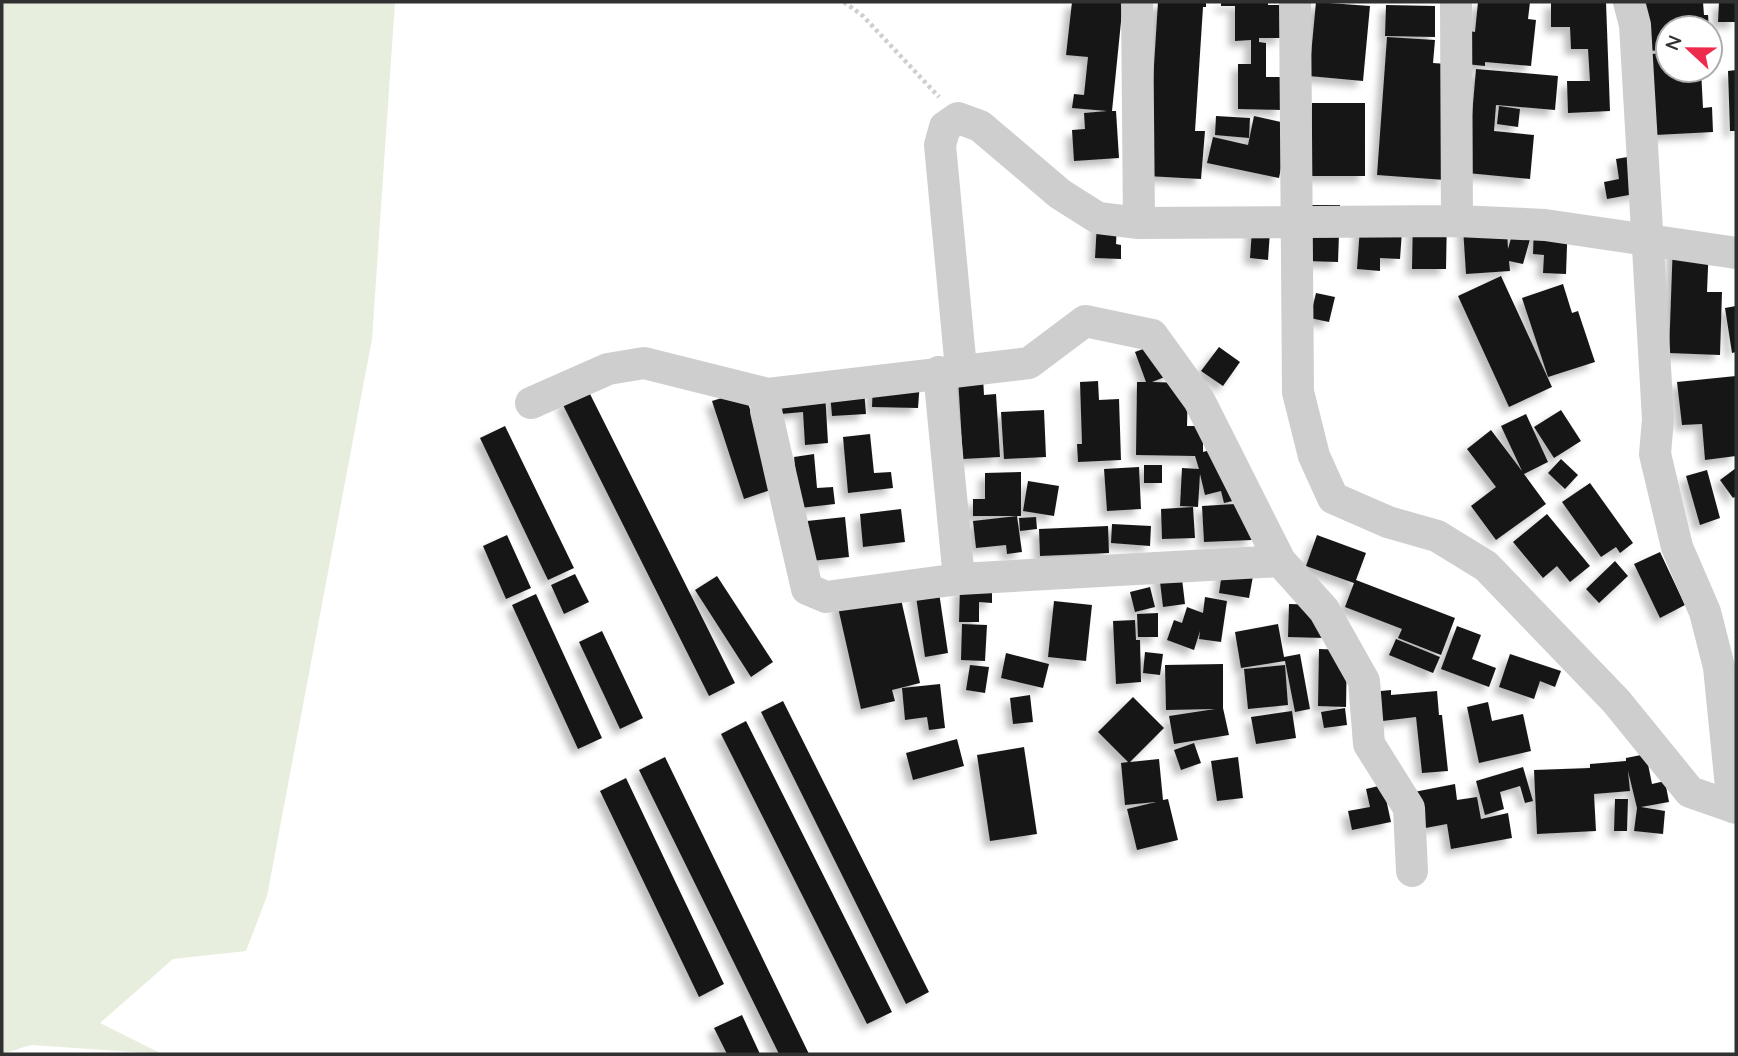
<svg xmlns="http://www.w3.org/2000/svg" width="1738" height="1056" viewBox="0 0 1738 1056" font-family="Quicksand,sans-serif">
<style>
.green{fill:#e8eede}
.building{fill:#181818;filter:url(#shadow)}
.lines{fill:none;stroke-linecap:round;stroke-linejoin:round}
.path{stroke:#cecece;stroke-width:4.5;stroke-dasharray:3.5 3.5;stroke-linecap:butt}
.street{stroke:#cecece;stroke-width:32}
</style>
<defs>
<filter id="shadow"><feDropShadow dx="-6" dy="6" stdDeviation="3.5" flood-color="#0004"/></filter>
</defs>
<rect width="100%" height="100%" fill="#fff"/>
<path class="green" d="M2 2H395L372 339 267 896 246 951 173 959 100 1023 162 1054 31 1045 2 1054Z"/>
<path class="building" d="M1072 2H1123L1112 111H1116L1119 158 1074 161 1072 130 1085 129 1084 113 1107 111 1072 108 1074 94 1084 95 1088 57 1066 55Z
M1158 2H1206V7H1203L1195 131H1205L1201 179 1147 176Z
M1221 2H1268V5H1282V38H1259V42L1266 43V77H1282L1281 110 1238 109V64H1251V40L1235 41V6H1221Z
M1316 2 1370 6 1363 81 1309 76Z
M1478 2H1530L1528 19 1536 20 1531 66 1485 62V66L1466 64 1469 31 1475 32Z
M1551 2H1606L1610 111 1568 113 1567 81H1590L1588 49H1571L1570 27H1551Z
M1641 2H1703L1704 15H1708L1709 28H1668V50L1643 51Z
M1719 2H1736V22H1718Z
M1386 5 1435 6V37L1385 36Z
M1387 37 1435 40 1433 63 1447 64 1445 180 1377 175Z
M1668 53V70H1701L1703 108 1712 107 1713 132 1655 135 1650 54Z
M1476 69 1558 76 1555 110 1496 105 1494 131 1534 135 1530 179 1467 173Z
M1736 70V131H1730L1728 71Z
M1312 103H1365V176H1311Z
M1499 106 1520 109 1518 127 1497 124Z
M1216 116 1250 118 1249 138 1215 135Z
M1254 116 1290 124 1279 178 1207 163 1213 137 1248 145Z
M1633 156 1640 193 1607 199 1604 182 1619 179 1616 159Z
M1307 205H1340L1338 262 1305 261Z
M1506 210 1508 249 1517 217 1568 218 1566 274 1543 273 1544 255 1533 254 1534 225 1523 264 1509 261 1510 271 1466 274 1462 212Z
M1361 214 1403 217 1400 259 1380 258V271L1357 269Z
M1413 214H1447L1446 269H1412Z
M1253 216 1271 217 1268 260 1250 258Z
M1097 223 1117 224 1116 244 1121 245V259L1095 258Z
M1673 242 1709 243 1707 292H1722L1720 355 1669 353Z
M1501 276 1552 387 1509 407 1458 296Z
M1563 284 1572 313 1578 311 1595 362 1548 377 1522 298Z
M1316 293 1335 297 1329 322 1310 318Z
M1736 306V352L1732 353 1725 308Z
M1164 341 1170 375 1152 382 1188 383 1187 426H1203V452L1228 445 1241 499 1224 503 1221 491 1205 495 1200 474 1198 507 1180 506 1182 468 1199 469 1195 456 1136 455 1137 382H1146L1135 352Z
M1219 347 1240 362 1223 386 1201 371Z
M1736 376V456L1705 460 1702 424 1682 425 1677 382Z
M983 377 984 395 996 394 1000 457 963 459 958 378Z
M873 380 920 381 918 408 872 407Z
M1098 381 1099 400 1119 399 1121 460 1078 462 1077 444H1082L1080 382Z
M588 390 735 683 709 696 562 403Z
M864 390 866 414 832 416 830 393Z
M744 391 776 488 744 499 712 401Z
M825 392 828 443 805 445 803 412 781 414 780 395Z
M1044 410 1046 457 1004 459 1001 412Z
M1561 410 1581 441 1554 458 1534 427Z
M1526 414 1548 462 1524 474 1546 504 1496 540 1471 506 1496 487 1467 449 1491 430 1522 471 1501 426Z
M505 426 574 568 548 580 480 438Z
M870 434 874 473 891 472 893 488 848 493 843 437Z
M814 454 817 488 833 487 835 504 800 508 794 457Z
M1561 459 1578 475 1565 489 1548 473Z
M1144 465H1162V483H1144Z
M1139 467 1141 509 1107 511 1104 469Z
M1736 468V496L1733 498 1720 480Z
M1707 470 1720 518 1700 525 1686 476Z
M1021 472V516H973V499H985V473Z
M1028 481 1059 486 1054 516 1023 511Z
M1590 483 1633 543 1620 553 1616 547 1601 557 1562 502Z
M1251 503 1252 540 1204 542 1202 506Z
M1193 507 1195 538 1162 539 1161 509Z
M901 509 905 542 863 547 860 514Z
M1547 514 1590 566 1570 582 1557 566 1543 578 1513 542Z
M1017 516 1022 552 1007 554 1006 545 976 548 973 521Z
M845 517 849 557 811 561 807 521Z
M1036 517 1037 529 1020 531 1019 518Z
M1112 524 1151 526 1150 546 1111 543Z
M1108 526 1109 553 1040 556 1039 529Z
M507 535 531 588 506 599 483 546Z
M1317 535 1366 553 1356 580 1455 618 1441 655 1398 638 1402 629 1345 607 1354 583 1306 566Z
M1660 552 1685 605 1660 618 1634 564Z
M1224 560 1255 565 1249 598 1219 593Z
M1615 561 1628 576 1599 603 1586 589Z
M1180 562 1185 604 1163 607 1158 565Z
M575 574 589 602 564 614 551 585Z
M717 576 773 662 751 677 695 590Z
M937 579 948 653 925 657 914 583Z
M898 586 920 683 892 690 895 701 861 709 837 603Z
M960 587 992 588V603L979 602V622H959Z
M1150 587 1155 607 1135 612 1130 592Z
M536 594 602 738 578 749 512 605Z
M1205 597 1227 601 1221 642 1199 639 1200 631 1194 650 1167 640 1174 620 1182 623 1187 607 1203 613Z
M1054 601 1092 605 1086 661 1048 657Z
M1289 604 1325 605 1324 638 1288 637Z
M1158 613V637H1138L1137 614Z
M1135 620 1136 640H1140L1141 682 1116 684 1113 621Z
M962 624 987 625 985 661 961 660Z
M1278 624 1284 657 1300 654 1310 709 1295 712 1285 661 1241 668 1235 632Z
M1457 626 1481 635 1472 659 1496 668 1489 687 1441 669Z
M602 631 643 718 620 729 579 642Z
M1396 639 1440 657 1433 673 1389 655Z
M1319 649 1347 650 1346 707 1318 706Z
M1145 652 1163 654 1160 675 1143 673Z
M1006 653 1049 664 1043 688 1001 678Z
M1510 654 1561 671 1555 687 1540 681 1534 699 1499 687Z
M1223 664V708L1229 735 1174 744 1169 716 1215 709 1166 710 1165 665Z
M970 665 989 667 985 693 966 690Z
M1285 665 1288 705 1248 709 1244 669Z
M940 684 945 728 929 730 927 717 905 720 902 688Z
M1391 690V695L1437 691 1439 715H1442L1448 771 1422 773 1416 717 1374 722 1371 692Z
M1030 695 1033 722 1013 724 1010 698Z
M1133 697 1164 728 1130 762 1159 759 1163 800 1168 799 1178 840 1137 850 1127 809 1156 802 1125 805 1121 763 1128 762 1098 732Z
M783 701 929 992 906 1004 761 712Z
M1488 702 1492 721 1523 714 1531 751 1479 763 1467 707Z
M1345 708 1347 725 1324 728 1321 712Z
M1292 711 1296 738 1256 744 1251 717Z
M746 721 892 1012 867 1024 721 734Z
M957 739 964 766 913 780 906 753Z
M1194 743 1201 763 1181 770 1174 750Z
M1024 747 1037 834 990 841 977 755Z
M1646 754 1652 784 1665 781 1669 802 1641 807 1665 811 1663 834 1634 831 1637 808 1628 771 1630 791 1594 794 1596 831 1537 834 1534 770 1590 768V764L1626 761V758Z
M665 757 809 1054H779L639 770Z
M1238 757 1243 798 1217 801 1211 761Z
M1523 767 1533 801 1525 803 1520 786 1500 792 1504 809 1485 815 1476 781Z
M626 778 724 984 699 997 600 791Z
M1455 784 1457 800 1477 797 1481 819 1508 813 1512 838 1451 849 1447 824 1420 829 1414 792Z
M1383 785 1391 822 1352 830 1348 811 1370 807 1366 789Z
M1615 799H1628L1627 831H1614Z
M742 1015 760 1054H727L714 1028Z"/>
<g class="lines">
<path class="path" d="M844 2 863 16 939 97"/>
<path class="street" d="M1137 2 1139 223
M1295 2 1298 392 1314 456 1333 498 1388 522 1437 536 1486 566 1616 701 1690 792 1736 808
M1456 2 1457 221
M1629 2 1635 25 1658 419 1655 454 1677 547 1705 612 1719 667 1733 807
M961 369 940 145 945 127 958 118 980 126 1060 194 1098 218 1139 223 1457 221 1545 225 1736 253
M939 372 959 579
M768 394 766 411 807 589 826 597 959 579 1280 561
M531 403 608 369 644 363 768 394 1029 363 1085 321 1152 335 1199 400 1280 561 1324 610 1364 681 1369 744 1409 808 1412 871"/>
</g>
<rect width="1738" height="1056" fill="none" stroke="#313131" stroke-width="7"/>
<g transform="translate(1689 49) rotate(292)"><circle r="33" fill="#ffffff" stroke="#adadad" stroke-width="2"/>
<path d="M0-5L12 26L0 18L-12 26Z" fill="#ef2b4d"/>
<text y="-10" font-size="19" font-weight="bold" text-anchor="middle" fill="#313131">N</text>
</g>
</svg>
